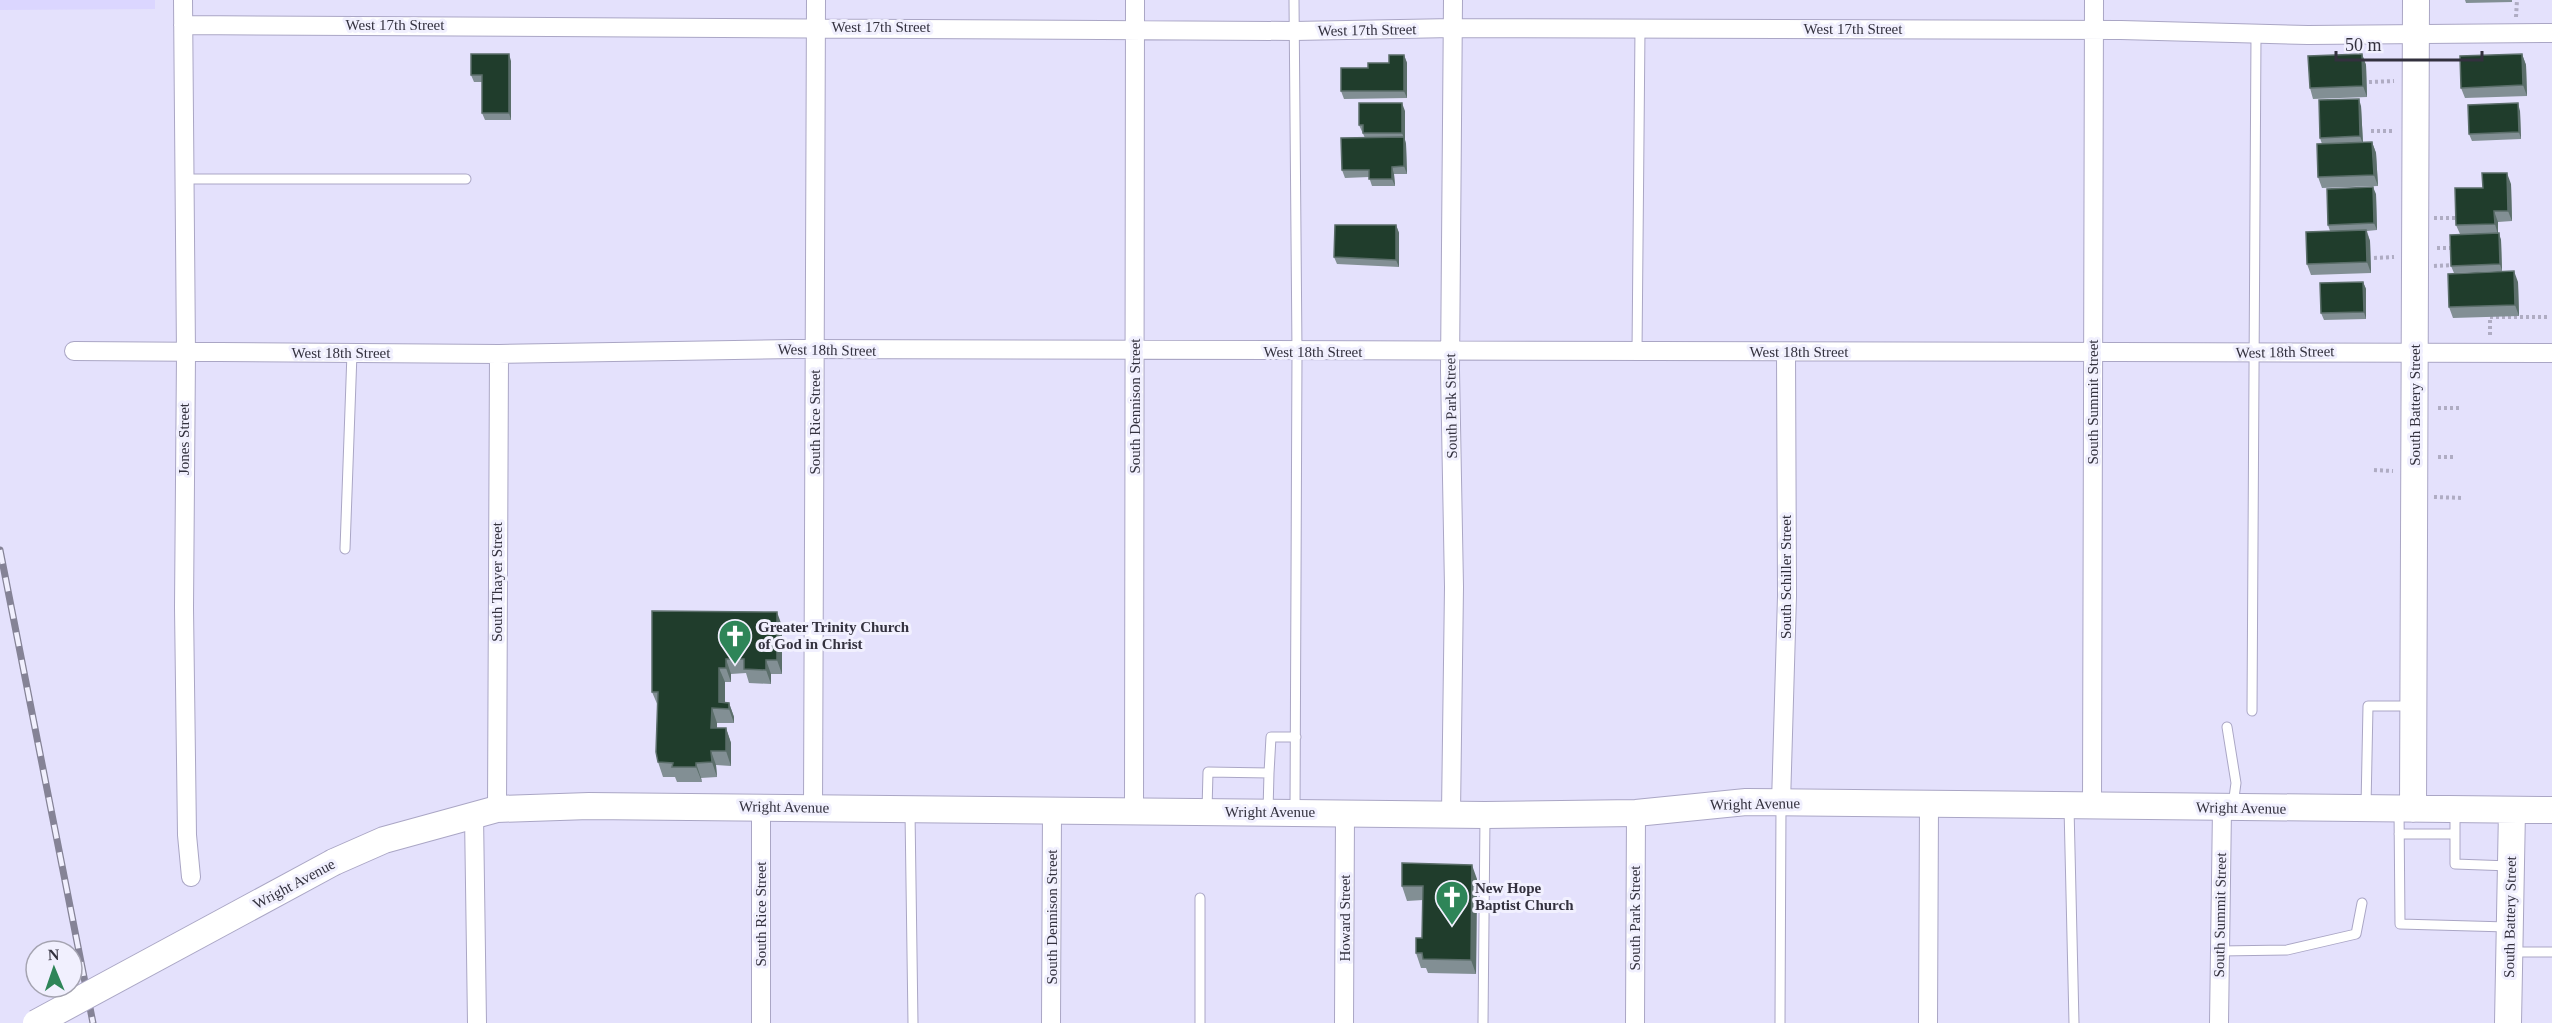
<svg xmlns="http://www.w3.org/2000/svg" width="2552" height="1023" viewBox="0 0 2552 1023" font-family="Georgia,serif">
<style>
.built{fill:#dbd6ff}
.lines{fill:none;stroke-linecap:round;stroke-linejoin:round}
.lane-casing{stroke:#aaa6c5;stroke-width:11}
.street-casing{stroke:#aaa6c5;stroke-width:20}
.secondary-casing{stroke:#aaa6c5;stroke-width:28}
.path{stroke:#afacc3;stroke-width:4;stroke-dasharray:3 3;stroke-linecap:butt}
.lane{stroke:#fff;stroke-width:9}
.street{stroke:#fff;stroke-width:18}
.secondary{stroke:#fff;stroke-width:26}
.rail-casing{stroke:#858396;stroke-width:7}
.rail{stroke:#f1f0fe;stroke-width:4.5;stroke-dasharray:14;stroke-linecap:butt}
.secondary-bridge-casing{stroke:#aaa6c5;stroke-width:28;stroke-linecap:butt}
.secondary-bridge{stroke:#fff;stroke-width:26}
.wall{fill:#828f94}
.shaded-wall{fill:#5b6e6a}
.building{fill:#203d2c;stroke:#5b6e6a;stroke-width:1.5}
.labels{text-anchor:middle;stroke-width:6;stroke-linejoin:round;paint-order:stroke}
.street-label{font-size:15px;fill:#33313e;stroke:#f1f0fe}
.poi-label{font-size:15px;font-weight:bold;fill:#33313e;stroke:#f1f0fe;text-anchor:start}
</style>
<rect width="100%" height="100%" fill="#e4e1fc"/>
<path class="built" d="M0 0H155V9L0 10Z"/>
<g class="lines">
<g class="lane-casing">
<path id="lane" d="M1294 0 1297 352 1295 811
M184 179H466
M1637 352 1640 29
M345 549 352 353
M2252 711 2256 35
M2227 727 2236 783 2233 805
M1269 773 1271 737H1296
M2069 807 2074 1023
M2366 807 2368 706H2413
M2399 809 2400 924 2507 927
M1207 810 1208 772 1269 773 1268 811
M910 812 913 1023
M2455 812V864L2510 866
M2399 834H2455
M1200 898V1023
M2220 951 2287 950 2356 934 2362 903
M2512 952H2552
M1483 1023 1485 817
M1780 1023 1781 803"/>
</g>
<g class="street-casing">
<path id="street" d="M183 0 186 354 184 608 187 835 191 877
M183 25 1294 31 1453 28 2121 30 2308 35 2552 33
M74 351 499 354 793 349 2552 353
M1781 803 1787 596 1786 352
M2092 805 2094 0
M813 808 816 0
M497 809 499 354
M1134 811 1135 0
M1451 813 1454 587 1450 370 1453 0
M474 815 477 1023
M761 1023V806
M1051 1023 1052 810
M1344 1023 1345 813
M1635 1023 1636 813
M1928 1023 1929 804
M2219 1023 2222 808"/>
</g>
<g class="secondary-casing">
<path id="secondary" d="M2413 809 2416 0
M334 862 384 840 497 809 589 806 1485 815 1636 813 1746 802 2552 810
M2508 1023 2512 810"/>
</g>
<path class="path" d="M2516 17 2517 0
M2369 82 2394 81
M2371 131H2393
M2434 218H2457
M2437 248H2453
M2374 258 2394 257
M2434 266 2454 265
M2490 335V317H2548
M2438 408H2462
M2438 457H2455
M2374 470 2393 471
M2434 497 2464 498"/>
<use href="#lane" class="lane"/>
<use href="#street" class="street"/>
<use href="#secondary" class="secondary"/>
<g class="rail-casing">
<path id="rail" d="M0 550 93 1023"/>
</g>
<use href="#rail" class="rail"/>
<g class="secondary-bridge-casing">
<path id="secondary-bridge" d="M36 1023 334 862"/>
</g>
<use href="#secondary-bridge" class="secondary-bridge"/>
</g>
<path class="wall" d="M2465 0H2512V2L2466 3Z
M2362 54 2366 65 2367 97 2313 99 2310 88Z
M2522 54 2526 65 2527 96 2465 98 2461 88Z
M1404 55 1407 63V98L1344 99 1341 91 1368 68 1389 63Z
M511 61V120H485L482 113V82H474L471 75Z
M2361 106 2363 143 2372 142 2376 153 2378 186 2322 188 2318 177 2322 144 2320 138Z
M1405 111V140L1406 144 1407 174H1394L1395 186H1372L1369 177 1345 178 1342 170 1365 138 1359 125Z
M2520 111 2521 139 2472 141 2469 134Z
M2511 184 2512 221 2498 222V233L2501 240 2502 271 2454 273 2451 266 2460 234 2456 225 2483 188Z
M2376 194 2377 230 2367 231 2370 241 2371 273 2311 275 2307 264 2330 231 2328 225Z
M1396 225 1399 233V267L1337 264 1334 257Z
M2363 282 2366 289V319L2324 320 2321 313Z
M2518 282 2519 316 2453 318 2449 307Z
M782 626V674H771V684L749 683 746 673 731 674V682H725V703H729L734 717V723H717V728H726L731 743V766L716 765 717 777 701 778 702 782H677L675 777H663L658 762V706L652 692Z
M1477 879 1476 974 1428 973 1426 968H1421L1416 953 1422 938 1423 900 1407 901 1402 886Z"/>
<path class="shaded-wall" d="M509 54 511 61V120L509 113Z
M2362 54 2366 65 2367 97 2363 86Z
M2522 54 2526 65 2527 96 2523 85Z
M1404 55 1407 63V98L1404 91Z
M2359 99 2361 106 2363 144 2360 136Z
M1402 103 1405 111V140L1406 144 1407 174 1404 166V138L1402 133Z
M2518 103 2520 111 2521 139 2519 132Z
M2372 142 2376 153 2378 186 2374 175Z
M1392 167 1394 174 1395 186 1392 179Z
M2507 173 2511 184 2512 221 2508 211Z
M2373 187 2376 194 2377 230 2374 223Z
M2494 211 2498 222V235L2495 224Z
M1396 225 1399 233V267L1396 260Z
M2366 230 2370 241 2371 273 2367 262Z
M2499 233 2501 240 2502 271 2500 264Z
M2514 271 2518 282 2519 316 2515 305Z
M2363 282 2366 289V319L2364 312Z
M777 612 782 626V674L777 660Z
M726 659 731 674V682L726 668Z
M766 660 771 674V684L766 670Z
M719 668 725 682V709L719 702Z
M729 703 734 717V723L729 709Z
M712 708 717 723V742L711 728Z
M726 728 731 743V766L726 751Z
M711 751 716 765 717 777 712 762Z
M696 763 701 778 702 782 696 767Z
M1472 865 1477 879 1476 974 1471 960Z"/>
<path class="building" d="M471 54H509V113H482V75H471Z
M2362 54 2363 86 2310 88 2308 56Z
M2522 54 2523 85 2461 88 2460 56Z
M1389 55H1404V91H1341V68H1368V63H1389Z
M2359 99 2360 136 2320 138 2319 100Z
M1359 103H1402V133H1363V125H1359Z
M2518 103 2519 132 2469 134 2468 105Z
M1404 137V166L1392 167V179H1369V170H1342L1341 138Z
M2372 142 2374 175 2318 177 2317 144Z
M2482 173H2507L2508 211H2494L2495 224 2456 225 2455 188H2483Z
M2373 187 2374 223 2328 225 2327 189Z
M1335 225H1396V260L1334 257Z
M2366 230 2367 262 2307 264 2306 232Z
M2499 233 2500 264 2451 266 2450 235Z
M2514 271 2515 305 2449 307 2448 274Z
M2363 282 2364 312 2321 313 2320 283Z
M652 611 777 612V660H766V670L744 669V659H726V668H719V702L729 703V709L712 708 711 728H726V751H711L712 762 696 763V767H672L673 763 658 762 656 752 658 692H652Z
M1402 863 1472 865 1471 960 1423 959 1422 953H1416V938H1422L1423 886H1402Z"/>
<defs>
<g id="church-pin" transform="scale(1.725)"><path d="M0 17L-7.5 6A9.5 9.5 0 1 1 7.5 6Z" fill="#2e8558" stroke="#f1f0fe"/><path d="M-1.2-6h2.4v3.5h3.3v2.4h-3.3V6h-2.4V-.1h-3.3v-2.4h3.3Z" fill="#fff"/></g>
</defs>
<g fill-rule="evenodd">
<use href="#church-pin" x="735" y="636"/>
<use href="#church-pin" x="1452" y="897"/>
</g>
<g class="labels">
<g class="street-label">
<text x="395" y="30">West 17th Street</text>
<text x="881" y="32">West 17th Street</text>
<text x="1853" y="34">West 17th Street</text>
<text transform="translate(1367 30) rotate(-1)" y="5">West 17th Street</text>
<text transform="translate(827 350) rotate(1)" y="5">West 18th Street</text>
<text x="1313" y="357">West 18th Street</text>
<text x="1799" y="357">West 18th Street</text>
<text transform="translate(2285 352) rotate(-1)" y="5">West 18th Street</text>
<text x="341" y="358">West 18th Street</text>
<text transform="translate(2093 402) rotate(-90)" y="5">South Summit Street</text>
<text transform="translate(2415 405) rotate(-90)" y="5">South Battery Street</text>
<text transform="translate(1135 406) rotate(-90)" y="5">South Dennison Street</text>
<text transform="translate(1451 406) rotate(-91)" y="5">South Park Street</text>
<text transform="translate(815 422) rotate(-90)" y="5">South Rice Street</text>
<text transform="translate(184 439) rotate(-90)" y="5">Jones Street</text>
<text transform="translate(1786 577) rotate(-90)" y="5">South Schiller Street</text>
<text transform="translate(497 582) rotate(-90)" y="5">South Thayer Street</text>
<text transform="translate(1755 804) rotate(-1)" y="5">Wright Avenue</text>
<text transform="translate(784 807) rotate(1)" y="5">Wright Avenue</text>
<text transform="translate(2241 808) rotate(1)" y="5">Wright Avenue</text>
<text x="1270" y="817">Wright Avenue</text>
<text transform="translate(294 884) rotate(-28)" y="5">Wright Avenue</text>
<text transform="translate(761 914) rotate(-90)" y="5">South Rice Street</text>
<text transform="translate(2220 915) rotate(-89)" y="5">South Summit Street</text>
<text transform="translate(1052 917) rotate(-90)" y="5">South Dennison Street</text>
<text transform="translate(2510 917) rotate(-89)" y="5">South Battery Street</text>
<text transform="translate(1345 918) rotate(-90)" y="5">Howard Street</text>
<text transform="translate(1635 918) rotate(-90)" y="5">South Park Street</text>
</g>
<g class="poi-label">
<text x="758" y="632">Greater Trinity Church<tspan x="758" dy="17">of God in Christ</tspan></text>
<text x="1475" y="893">New Hope<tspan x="1475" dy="17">Baptist Church</tspan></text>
</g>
</g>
<g transform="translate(54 969) rotate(358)"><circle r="28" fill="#f1f0fe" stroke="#a5a4b1" stroke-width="1.5"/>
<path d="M0-4.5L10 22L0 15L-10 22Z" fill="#2e8558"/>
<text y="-9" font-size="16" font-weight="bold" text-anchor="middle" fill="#33313e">N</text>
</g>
<path d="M2336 51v9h146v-9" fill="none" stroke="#33313e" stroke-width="3"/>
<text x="2345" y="51" font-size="18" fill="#33313e" stroke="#f1f0fe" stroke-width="4.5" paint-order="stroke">50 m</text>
</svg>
